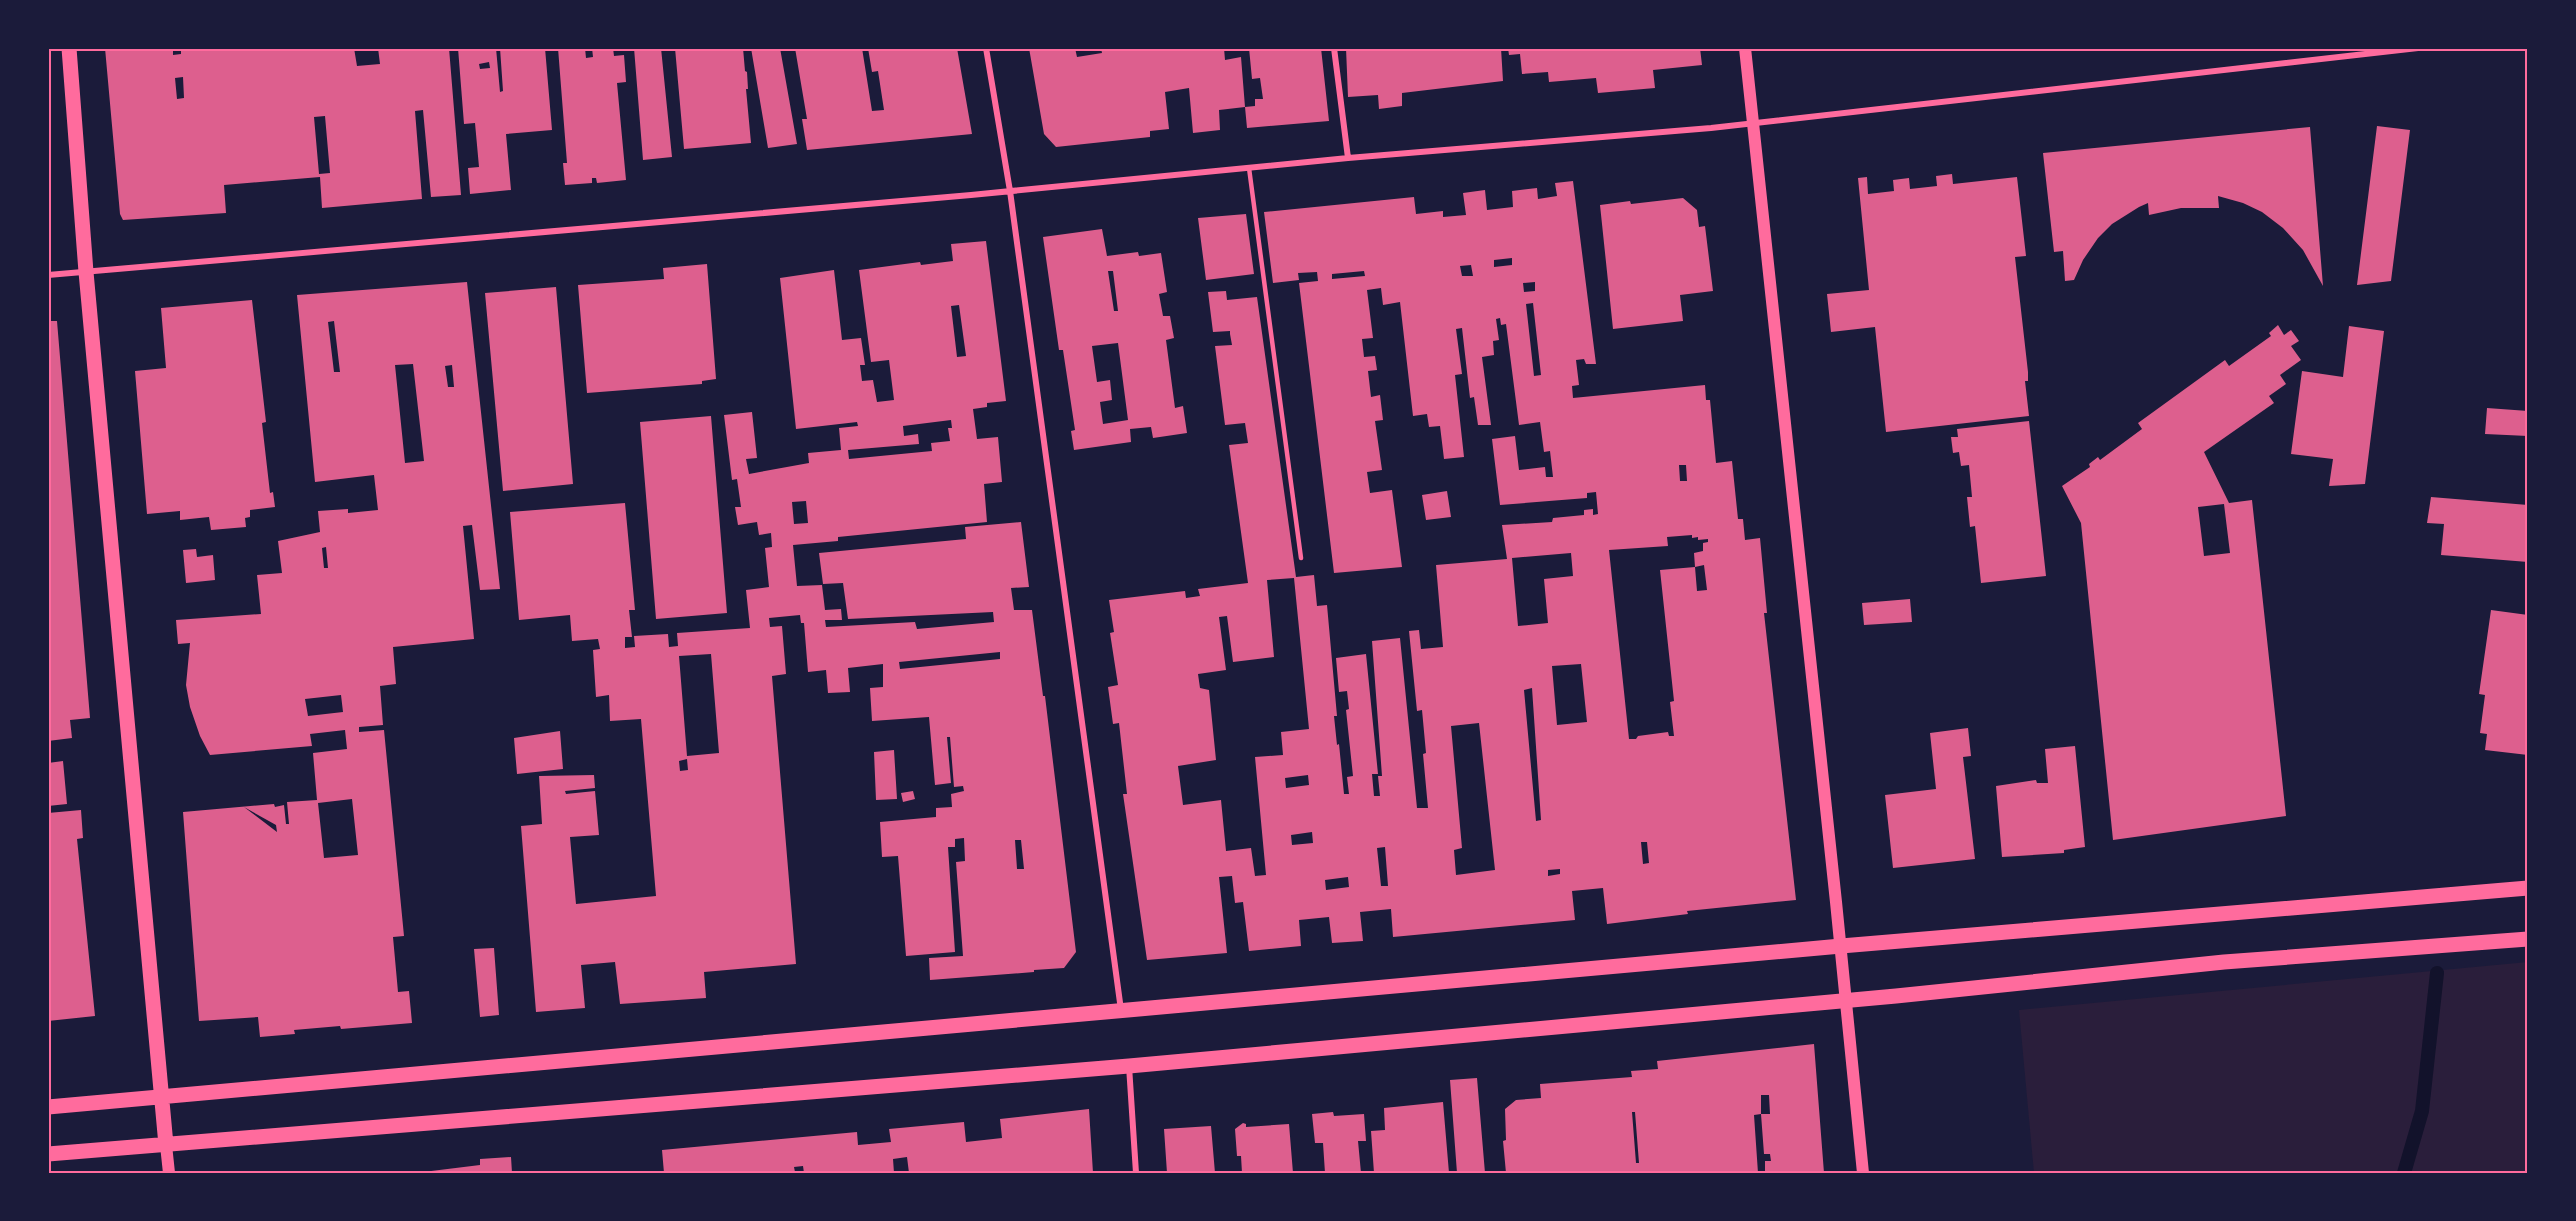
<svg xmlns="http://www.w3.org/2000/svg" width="2576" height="1221" viewBox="0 0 2576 1221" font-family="Signika,sans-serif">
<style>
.green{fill:#2a1e3b}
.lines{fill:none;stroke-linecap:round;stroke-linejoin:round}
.stream{stroke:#12122b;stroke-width:14}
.building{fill:#dd5f8e;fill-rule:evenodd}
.service{stroke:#ff6b9d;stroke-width:4.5}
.minor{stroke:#ff6b9d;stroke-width:6}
.secondary{stroke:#ff6b9d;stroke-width:12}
.primary{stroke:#ff6b9d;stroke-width:15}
.neatline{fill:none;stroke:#ff6b9d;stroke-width:2}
</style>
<rect width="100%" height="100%" fill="#1b1b3a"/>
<path class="green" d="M2528 962V1173H2034L2019 1010Z"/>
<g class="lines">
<path class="stream" d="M2404 1173 2422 1111 2437 973"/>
</g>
<path class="building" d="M105 48H173V55L181 54V48H308L309 51 318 50V48H354L357 66 380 64 378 48H449L461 195 431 197 423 110 415 111 422 199 322 208 320 177 224 185 226 213 123 220 120 214ZM183 77 184 98 177 99 175 78ZM325 116 330 173 319 174 314 117Z
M458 48H496L500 92 503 91 500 48H545L552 130 506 134 511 190 470 194 468 168 479 167 475 123 464 124ZM489 62 490 68 480 69 479 64Z
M558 48H585L586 58 593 57 592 48H613L614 56 624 55 626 82 617 83 626 180 597 183 596 178H592V183L565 185 563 163H567Z
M634 48H661L672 157 643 160Z
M675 48H743L745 71 747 72 748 89H746L751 143 684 149Z
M751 48H780L797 144 768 148Z
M795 48H862L872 111 884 110 878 71 872 72 868 48H957L972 134 807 150 802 119H807Z
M1029 48H1075L1077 57 1102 53 1101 48H1224L1225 60 1241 57 1245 107 1219 110 1220 130 1193 133 1189 88 1165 92 1169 129 1150 131V137L1056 147 1044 134Z
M1249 48H1321L1329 121 1247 128 1245 107 1255 106V99H1263L1260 78 1252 79Z
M1346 48H1501L1503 81 1402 93V106L1379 109 1378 95 1348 97Z
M1508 48H1700L1702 65 1653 70 1655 88 1598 93 1596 78 1549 82 1548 72 1522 74 1520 54 1509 55Z
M2377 126 2410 130 2391 281 2357 285Z
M2310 127 2323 286 2303 250 2283 228 2262 212 2243 203 2218 196 2219 208H2181L2149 215 2148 203 2139 207 2112 224 2098 238 2083 260 2074 280 2065 281 2063 251 2054 252 2043 153Z
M1952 174 1953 184 2017 177 2026 256 2015 257 2028 372V381H2025L2029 416 1886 432 1875 327 1831 332 1827 294 1869 290 1858 178 1867 177 1868 194 1894 191 1893 180 1909 178 1910 189 1937 186 1936 176Z
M1573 181 1596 364H1586L1584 359 1576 360 1579 385 1572 386 1573 398 1705 385 1706 400H1710L1716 463 1732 461 1738 519H1743L1745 540 1760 538 1767 613H1764L1796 900 1687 911 1688 914 1607 924 1603 888 1572 891 1575 920 1393 937 1391 909 1360 912 1363 941 1332 943 1329 917 1299 920 1301 946 1249 951 1243 902 1235 903 1232 876 1219 877 1227 953 1147 960 1123 794H1127L1119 723 1113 724 1108 687 1118 685 1110 633 1114 632 1109 600 1185 591 1186 598 1200 596 1198 589 1248 583 1229 445 1248 443 1245 423 1225 425 1215 346 1232 345 1230 334V331L1213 332 1208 292 1226 291 1227 300 1257 297 1296 577 1314 575 1317 606 1327 605 1337 716H1334L1337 745 1339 744 1344 794H1349L1347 777 1353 776 1346 710 1349 709 1347 691 1339 692 1336 658 1366 654 1378 774H1372L1374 796H1380L1378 776H1382L1372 641 1400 638 1417 808H1428L1423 754 1426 753 1422 710 1417 711 1409 631 1419 630 1421 649 1443 647 1436 565 1507 559 1502 525 1552 522 1553 518 1584 515V510L1593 509V515L1598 514 1596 492 1587 493V498L1500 505 1492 439 1515 436 1519 470 1545 467 1546 477H1553L1550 451 1544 452 1540 422 1519 425 1506 324 1501 325 1500 318 1496 319 1499 340 1493 341 1494 355 1482 357 1491 425H1478L1474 397 1470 398 1462 328 1456 329 1462 374 1455 375 1464 457 1444 459 1440 426 1429 427 1427 414 1413 416 1400 302 1383 305 1381 288 1367 290 1373 338 1362 339 1364 357 1375 356 1377 370 1368 371 1371 397 1380 395 1383 420 1375 421 1382 470 1367 472 1370 493 1392 490 1402 567 1334 573 1299 283 1318 281 1317 272 1298 273 1299 280 1273 283 1264 212 1414 197 1416 214 1443 211V217L1466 215 1463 193 1485 190 1487 210 1513 207 1512 191 1537 188 1538 199 1557 196 1555 183ZM1512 258V265L1494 267V260ZM1471 265 1473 276H1462L1460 266ZM1364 271 1365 276 1332 279V274ZM1535 282V291L1524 292 1523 283ZM1533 303 1541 375 1534 376 1526 304ZM1679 465H1686L1687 481H1680ZM1692 535V538L1698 537V540L1708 539V542L1703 543V551L1694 553 1695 567 1704 565 1707 590 1697 591 1695 567 1660 570 1674 701 1670 702 1674 736H1669L1668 732 1638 736 1636 739H1629L1609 550 1668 546 1667 537ZM1571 553 1573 576 1544 579 1548 623 1518 626 1512 558ZM1294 578 1309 729 1281 732 1283 755 1255 757 1266 875 1255 876 1251 848 1226 851 1221 800 1183 805 1178 766 1216 760 1209 690 1200 688 1198 674 1226 670 1219 617 1227 616 1233 662 1274 657 1267 580ZM1581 664 1587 722 1557 725 1552 666ZM1532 688 1541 820 1536 821 1524 690ZM1479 723 1495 870 1456 875 1454 850 1462 848 1451 726ZM1308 775 1309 785 1286 788 1285 778ZM1312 832 1313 843 1292 845 1291 835ZM1641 842H1647L1649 863 1643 864ZM1385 847 1388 886H1381L1377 848ZM1560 869V874L1548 876V870ZM1348 877 1349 887 1326 890 1325 880Z
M1683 198 1697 210 1699 227 1705 226 1713 291 1680 295 1683 321 1613 329 1600 205 1630 201 1631 204Z
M1246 214 1254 274 1206 280 1198 218Z
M1102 229 1107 256 1138 252 1139 256 1161 253 1167 292 1159 294 1163 316H1170L1174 338 1166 340 1175 408 1183 406 1187 433 1153 438 1151 427 1130 429 1131 442 1074 450 1071 431 1075 430 1063 350H1059L1043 237ZM1108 271H1113L1118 311H1114ZM1118 343 1128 420 1103 424 1100 402 1112 400 1110 380 1097 382 1092 346Z
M986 241 1006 401 987 403V407L973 409 977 439 998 437 1002 482 984 484 987 522 838 537V541L793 545 797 586 822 585 825 610 841 609 842 620H825L826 627 915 622 917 629 994 622 993 612 848 619 843 583 823 584 819 553 966 539 965 527 1021 522 1029 587 1011 588 1014 610H1032L1043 696H1045L1076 952 1064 968 1034 970V972L930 980 929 958 963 956 956 862 965 861 964 838 955 839V847H948L955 952 906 956 898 856 882 857 880 822 936 817V808L952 807 951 794 964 791 963 786 954 787 950 737H947L951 783 935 785 929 717 872 721 870 688 883 687V664L848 668 850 692 828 693 826 670 808 672 804 623H801L800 615 769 618 770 627 782 626 786 674 772 676 796 964 704 972 706 998 620 1004 615 962 581 965 585 1008 536 1012 521 826 542 824 539 776 594 775 595 788 565 791 566 794 595 791 599 835 570 837 576 904 656 896 641 719 610 721 609 695 596 697 593 650 600 649 598 639 572 641 570 615 519 620 510 512 625 503 635 610H629L632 637H625V648L635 647 634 636 668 634 669 647 678 646 677 633 750 628 746 590 769 587 765 548 772 547 771 533 759 535 757 522 738 525 735 507H741L737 479 732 480 724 415 752 412 757 458 746 459 749 474 809 463 808 453 841 450 839 428 858 426 857 422 796 429 780 278 834 270 842 340 861 338 865 365H860L862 381 873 380 877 402 894 400 889 360 871 362 859 270 920 262 921 265 953 261 951 244ZM959 305 966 356 957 357 951 306ZM951 420 952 428H948L950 441 931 443 932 451 849 459 848 450 919 444 918 434 904 436 903 426ZM806 501 808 523 794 524 792 502ZM1000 652V659L900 669 899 662ZM711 654 719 753 687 756 679 656ZM687 759 688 770 680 771 679 761ZM1015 840H1021L1024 869H1017Z
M707 264 716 379 702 381V384L587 393 578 285 664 279 663 268Z
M467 282 500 589 480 590 472 525 463 526 474 639 393 647 396 684 380 686 383 725 359 727V732L384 730 404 936 393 937 398 992 409 991 412 1023 341 1029 340 1026 294 1030 295 1034 260 1037 258 1017 199 1021 183 812 274 804 275 807 284 805 286 824H289L287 802 317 800 313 753 347 749 345 730 310 734 312 746 210 755 200 736 190 707 186 685 190 643 178 644 176 620 261 614 257 575 282 573 278 541 320 532 318 511 348 509V513L378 510 374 475 315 482 297 295ZM334 321 340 372H334L328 322ZM413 364 424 461 405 463 395 365ZM452 365 454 387H448L445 366ZM326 547 328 568H324L322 548ZM341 695 343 712 308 716 305 699ZM352 799 358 855 324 858 318 803ZM244 807 276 825 277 832Z
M556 287 573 484 503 491 485 293Z
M252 300 266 422 262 423 270 493 273 492 275 507 250 510V517L245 518 246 527 211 530 209 517 180 520V511L147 514 135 371 166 368 161 308Z
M48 321H57L90 718 70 720 72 738 48 741Z
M2278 325 2284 335 2291 330 2299 341 2291 346 2301 360 2280 375 2286 384 2269 396 2274 403 2204 452 2229 503 2252 500 2286 816 2113 840 2081 523 2062 486 2090 467 2089 464 2098 457 2100 460 2142 429 2138 423 2225 360 2229 366 2271 336 2269 333ZM2224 504 2230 553 2204 556 2198 507Z
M2349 326 2384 331 2365 484 2329 486 2333 459 2291 454 2302 371 2343 377Z
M2487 408 2528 411V436L2485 434Z
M711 416 727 613 656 619 640 422Z
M2029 421 2046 576 1981 583 1975 526 1970 527 1967 497H1972L1969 465 1961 466 1959 452 1953 453 1951 437H1958L1957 429Z
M1447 491 1451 517 1426 520 1422 495Z
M2431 497 2528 505V562L2441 555 2444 524 2427 523Z
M196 549 197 557 213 555 215 580 186 583 183 550Z
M1910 599 1912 622 1864 625 1862 603Z
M2491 610 2528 615V755L2485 750 2487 734 2480 733 2485 695 2479 694Z
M1968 728 1971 756 1963 757 1975 859 1893 868 1885 795 1936 789 1930 733Z
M560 731 563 769 517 774 514 738Z
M2075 746 2085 847 2064 850V853L2002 857 1996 786 2036 780 2037 783H2048L2045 749Z
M894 750 897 799 876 800 874 752Z
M63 761 67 804 48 806V763Z
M913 791 915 799 903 802 901 793Z
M81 810 83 838 77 839 95 1016 48 1021V813Z
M494 948 499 1015 480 1017 474 949Z
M1814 1044 1824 1173H1765V1161H1771L1770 1154H1764L1761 1114H1770L1769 1095H1761V1114L1754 1115 1758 1173H1506L1503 1141 1506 1140 1505 1109 1516 1100 1541 1098 1540 1084 1632 1077 1631 1071 1658 1069 1657 1061ZM1632 1112H1635L1639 1163H1636Z
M1477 1078 1485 1173H1457L1450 1080Z
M1443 1102 1449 1173H1374L1371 1131 1385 1130 1384 1108Z
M1089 1109 1093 1173H909L907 1157 893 1159 894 1173H804L803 1166 794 1167 795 1172 787 1173H664L662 1150 857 1132 858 1145 891 1142 889 1129 964 1122 966 1142 1002 1138 1000 1119Z
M1333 1112 1334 1116 1364 1114 1366 1141H1358L1361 1173H1325L1323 1143H1315L1312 1114Z
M1243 1123 1246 1124V1127L1289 1124 1293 1173H1242L1241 1156H1237L1235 1129Z
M1211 1126 1215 1173H1167L1164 1129Z
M511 1157 512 1173H415L480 1165V1159Z"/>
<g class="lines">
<path class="service" d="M1249 168 1301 558"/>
<path class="minor" d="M986 48 1010 191 1121 1010
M1334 48 1348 158
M48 275 971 195 1348 158 1711 128 2418 48
M1129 1066 1136 1173"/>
<path class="secondary" d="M1745 48 1836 902 1863 1173
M166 1145 169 1173"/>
<path class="primary" d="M69 48 86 272 166 1145
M48 1107 1841 946 2528 888
M48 1154 1129 1066 1896 996 2224 962 2528 939"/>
</g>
<rect width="2576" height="1221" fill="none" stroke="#1b1b3a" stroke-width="99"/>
<rect x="50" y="50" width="2476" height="1122" class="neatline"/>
</svg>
